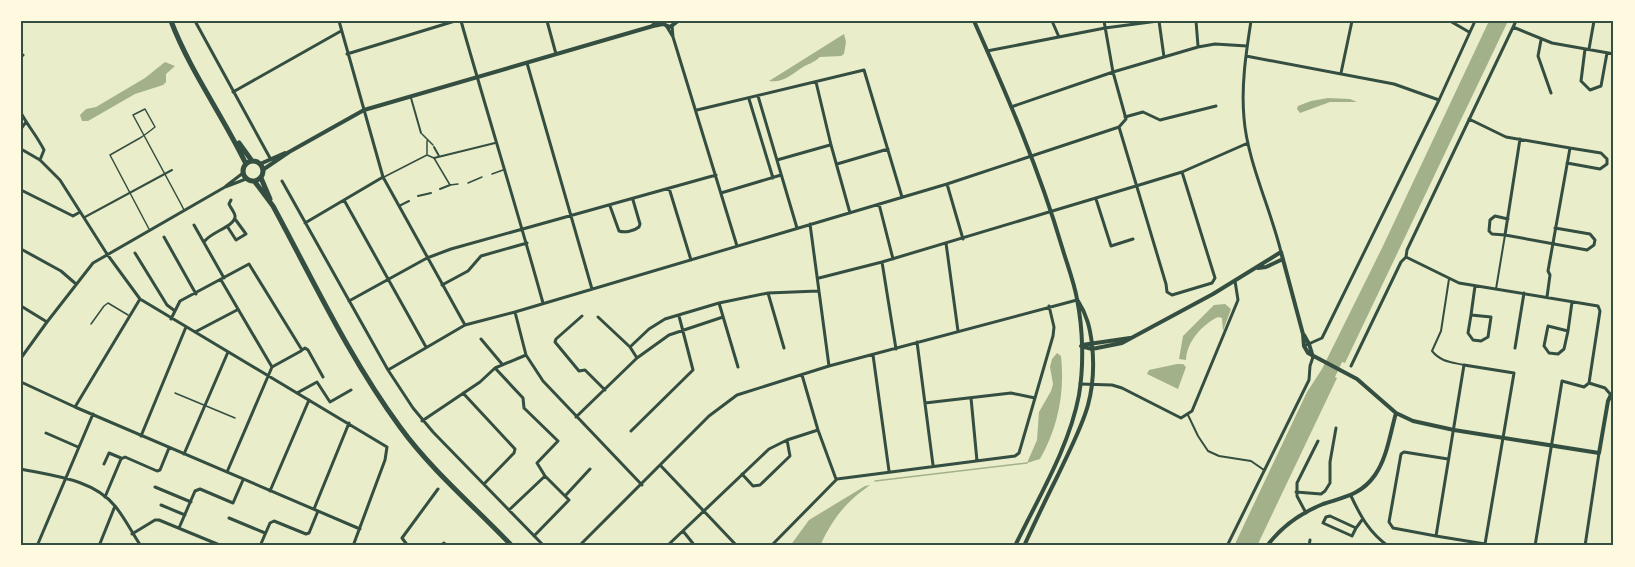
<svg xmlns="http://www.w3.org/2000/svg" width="1635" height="567" viewBox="0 0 1635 567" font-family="Overpass,sans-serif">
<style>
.water{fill:#a3b18a}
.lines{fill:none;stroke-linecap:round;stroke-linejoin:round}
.stream{stroke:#a3b18a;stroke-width:1.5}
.service{stroke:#344e41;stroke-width:1.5}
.pedestrian{stroke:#344e41;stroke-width:2}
.minor{stroke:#344e41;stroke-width:3}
.tertiary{stroke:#344e41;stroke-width:4}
.primary{stroke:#344e41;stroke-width:5}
.neatline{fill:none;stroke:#344e41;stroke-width:2}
</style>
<rect width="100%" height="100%" fill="#e9edc9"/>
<path class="water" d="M1489 21H1508L1345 363 1342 362 1335 377 1337 378 1257 546H1234L1307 392 1322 369 1382 248Z
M844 34 846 42 844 54 841 56 820 57C814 63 807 64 800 69 790 76 782 83 769 81Z
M165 62 175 66 166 74V82L163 85 135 94 88 121H82L80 115 86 109 96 107 145 78Z
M1328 98 1350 99 1357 102H1330L1300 113 1297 109 1298 106 1311 101Z
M1225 304 1231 309 1223 331 1222 318 1218 317C1202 325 1187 341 1186 360L1179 359 1183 336 1214 305Z
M1057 353 1061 356C1065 393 1058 427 1040 459L1027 463 1037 440 1039 412 1051 391 1053 384 1050 367 1052 359Z
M1177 364H1183L1186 367 1178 389 1147 374 1149 370Z
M870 485C845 503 833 518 820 546H790L809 520 865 486Z"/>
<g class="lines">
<path class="stream" d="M875 481 1027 463"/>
<path class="service" d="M422 134 433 145
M427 154V141
M492 174 503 170
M384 177 427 155 434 158 450 185 458 184
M468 183 482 177
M149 229 110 155 140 138C145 135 150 131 155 127L145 109 133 115 181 204 184 210
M91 324 104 306 108 303 128 315
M175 393 235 418
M1486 545 1495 546"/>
<path class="pedestrian" d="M411 98 421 133
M434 147 439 156
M434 158 495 143
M440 189 450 185
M418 196 431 193
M399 206 409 201
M85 217 172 170
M1449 279 1441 331 1432 351C1441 362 1451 362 1464 365
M1496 289 1505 235
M1188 415 1198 436 1208 451 1219 456 1251 461 1264 470"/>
<path class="minor" d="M195 21 270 158
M339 21 383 177 465 325
M461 21C488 116 517 209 543 303
M547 21 556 54
M1052 21 1059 37
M1159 21 1164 57
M1196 21 1198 46
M1251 21C1246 53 1241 86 1244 118 1247 160 1271 210 1281 252
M1450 21 1469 32
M672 25 673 37 737 246
M667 27 673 37
M1513 27 1552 43 1614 54
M1541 40 1538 56 1551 93
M1585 49 1581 81 1590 90 1601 86 1607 53
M1589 49 1594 21
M987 51 1105 28 1158 21
M347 54 455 21
M1246 56 1394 84 1439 100
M21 57 23 55
M527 63 592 289
M1341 73 1352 21
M816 82 831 145 850 213
M233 92 341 31
M758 96 797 228
M749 99 773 178
M1011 107 1113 72 1198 47 1215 44 1247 46
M697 110 864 70 902 197
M21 113C28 126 37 136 44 150L40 160
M1125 117 1143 112 1160 120 1216 106
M1469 119 1506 137 1570 148 1548 271 1550 275 1547 297
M1119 127 1166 284 1167 292 1172 295 1212 283 1215 278 1182 172
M21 129 26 122
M1520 139 1505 235 1587 250 1594 245 1595 240 1590 234 1555 228
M21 149 40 160 60 180 107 254 140 299 387 447 385 460 353 546
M777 160 830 145
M1567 163 1600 169 1607 164V159L1601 153 1570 148
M837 164 888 149
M282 181 388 370 413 408 433 432 544 546
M947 184 963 239
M226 186 243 173
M669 188 691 260
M21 190 73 216 80 212
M721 193 781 175
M1096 199 1111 246 1133 239
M344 200 426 347
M879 204 893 259
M610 206 619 231C625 233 634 231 639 227L640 224 633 200
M305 223 383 177
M810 224 829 366
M194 225 224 278
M227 226 236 240 246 234 235 219
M1505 235 1492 234 1489 231 1490 220 1495 216 1508 219
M164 237 196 294
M204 242C210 232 234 227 235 217 236 214 230 207 229 204L231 200
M946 243 958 331
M21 249 61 271 76 284
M135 253 167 305 175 311
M1406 257 1459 283 1598 306 1600 311 1589 383 1605 388 1611 395
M882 262 896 349
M819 278 882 262 1136 186 1182 172 1248 143
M221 280 272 367
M442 285 468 271 481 256 527 243
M768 293 784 348
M349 301 427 258 451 249 716 175
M719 303 738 367
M21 306 47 322
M515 312 526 355 543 381 642 485
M1471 315 1491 317 1488 337 1481 341 1473 340 1468 333Z
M1471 315 1475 286
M582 316 556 339 555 342 579 371 585 370 605 390
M598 317 630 347
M171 319 180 301 249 264 302 350 305 348 308 350 323 377
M1548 326 1568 331 1564 349 1558 354 1549 353 1544 346Z
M1568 331 1572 302
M195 332 237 310
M481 339 502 364
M917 342 933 465
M1304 346 1322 338 1439 100 1475 21
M1515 348 1524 293
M873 355 889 471
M21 358 47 322 93 263 225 187 246 179
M637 358 669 335 723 317
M1351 366 1401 262 1406 257 1407 250 1516 21
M495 368 523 398 524 408 558 441 537 463 545 476
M388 370 465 325 515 312 947 184 1119 127 1126 119 1113 72 1104 21
M802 375 818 430 836 479
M21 382 75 407 360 529
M1080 384 1112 385 1122 388 1181 418 1192 411 1238 300 1235 281
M297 393 317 382 330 402 351 390
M463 393 515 449 514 453 484 484
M971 398 977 461
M925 403 1011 393 1035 398
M75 407 140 299
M576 417 637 358 630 347 649 329 665 319 719 303 768 293 818 291
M422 421 480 382 495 368 526 355
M631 431 693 370 679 316
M46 433 78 447
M141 436 186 327
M184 454 228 352
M104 464 109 453 121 458
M661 466 737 546
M21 469C53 476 93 479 115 506 125 518 132 533 141 546
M227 472 272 367 301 351
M742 474 753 486 760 485 790 456 787 440
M155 487 191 502
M270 491 309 400
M1296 492 1321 494 1325 491 1330 483V462L1336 428
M565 496 590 469
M1351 496C1361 517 1369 532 1388 546
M105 497 121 459 125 457 157 471 160 470 169 448
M161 505 185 515
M314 509 349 423
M509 510 545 476 569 500 534 536
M1306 513 1297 496V483L1318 441
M229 518 265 533
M179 528 195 491 200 489 233 503 243 480
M1356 528 1352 536 1323 523 1326 517 1330 516 1356 528 1362 520
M683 531 695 546
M132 534 155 520H159L222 546
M1436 536 1485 544 1514 373 1464 365 1436 536 1393 528 1389 522 1401 454 1404 452 1448 459
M21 545 23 546
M37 546 93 414
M99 546 115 506
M260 546 270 523 274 521 306 534 309 533 318 511
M408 546 402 538 438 489
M440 546 444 543 447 546
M579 546 709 416 737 395 829 366 1077 300
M667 546 769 449 787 440 818 430
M771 546 837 479 1015 456 1019 453 1053 336 1054 327 1049 306
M1227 546 1309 380 1310 366 1313 357
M1309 546 1310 540
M1535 546 1562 381 1584 387 1589 383
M1585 546 1599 453"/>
<path class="tertiary" d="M974 21C1007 95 1039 169 1062 247 1067 264 1074 282 1077 299 1083 329 1084 365 1079 395 1069 448 1038 498 1015 546
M653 25 662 21
M260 164 285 153
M264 169 289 152 364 110 653 26 663 24 670 27 678 21
M1258 268 1266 267 1283 259
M1304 335 1309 344 1313 357
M1082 345 1130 338
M1081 346 1092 349 1122 343 1213 294 1281 252 1303 334 1304 346 1308 353 1357 379 1396 413 1413 421 1454 430 1599 453 1608 401 1611 395H1614
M1024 546C1035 522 1046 499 1058 475 1081 426 1098 400 1092 344 1090 328 1087 315 1078 301
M1267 546C1281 527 1301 513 1323 504 1344 497 1361 495 1375 475 1387 458 1390 434 1396 413"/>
<path class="primary" d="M171 21C190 71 223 116 246 164
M239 143 252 161
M243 171a10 10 0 1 1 20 0a10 10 0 1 1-20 0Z
M261 178 270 199
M255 182 273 206C313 280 350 359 400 427 432 471 475 507 512 546"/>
</g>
<rect width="1635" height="567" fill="none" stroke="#fefae0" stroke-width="45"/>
<rect x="22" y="22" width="1590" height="522" class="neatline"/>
</svg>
